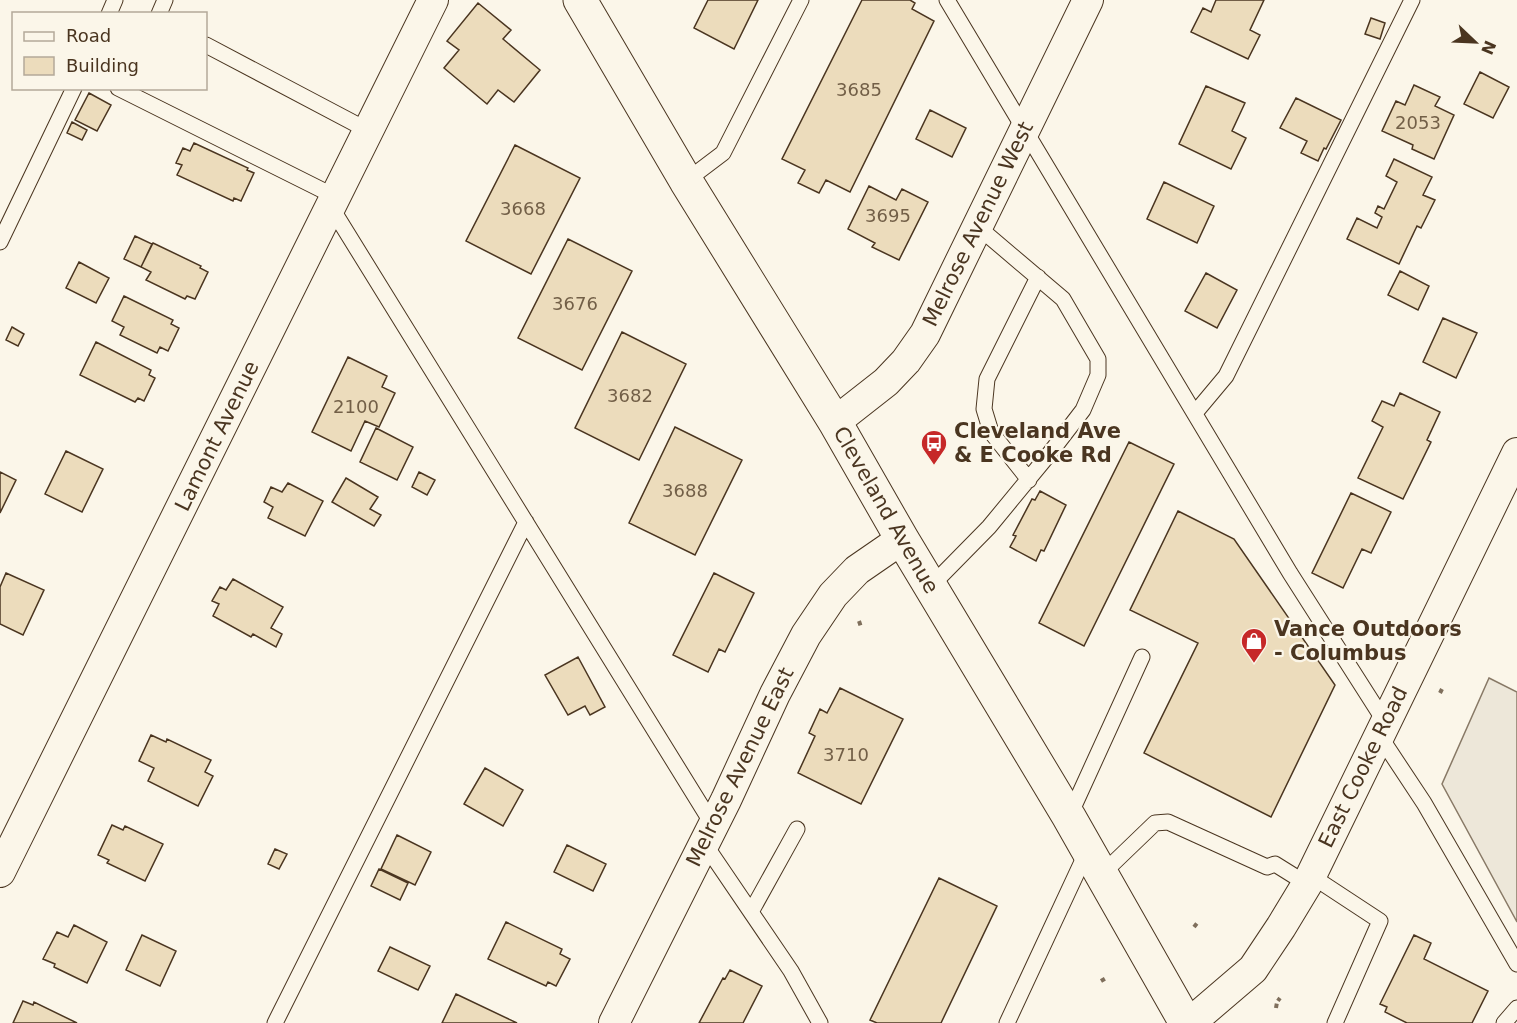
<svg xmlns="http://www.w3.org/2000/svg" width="1517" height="1023" viewBox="0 0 1517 1023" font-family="'DejaVu Sans',sans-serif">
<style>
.parking{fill:#ede7d9;stroke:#887966;stroke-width:1.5}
.building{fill:#ecdcbc;stroke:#4a3520;stroke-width:1.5}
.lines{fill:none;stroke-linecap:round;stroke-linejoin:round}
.service-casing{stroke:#4a3520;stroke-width:17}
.minor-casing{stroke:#4a3520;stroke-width:32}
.primary-casing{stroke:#4a3520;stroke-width:35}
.path{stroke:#7f6f5c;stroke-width:4;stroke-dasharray:4.5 3;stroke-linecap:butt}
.service{stroke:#fbf6e9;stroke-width:15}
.minor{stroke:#fbf6e9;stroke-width:30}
.primary{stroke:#fbf6e9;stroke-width:33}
.labels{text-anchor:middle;stroke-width:4.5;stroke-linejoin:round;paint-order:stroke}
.number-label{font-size:18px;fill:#725f47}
.street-label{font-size:21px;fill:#4a3520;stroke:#fbf6e9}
.poi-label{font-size:21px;font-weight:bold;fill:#4a3520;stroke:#fbf6e9;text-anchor:start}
</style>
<rect width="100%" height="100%" fill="#fbf6e9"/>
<path class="parking" d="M1489 678 1517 692V922L1442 784Z"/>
<path class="building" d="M708 0H758L734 49 694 28Z
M862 0H910L915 3 912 9 934 21 850 192 826 180 819 193 798 183 805 170 782 159Z
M1216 0H1264L1250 30 1260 35 1248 59 1191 32 1203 8 1211 12Z
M478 3 511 30 503 39 540 70 514 102 498 90 487 104 444 68 459 50 447 41Z
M1371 18 1385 23 1380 39 1365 34Z
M1480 72 1509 87 1493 118 1464 104Z
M1414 85 1440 97 1435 106 1454 115 1434 159 1412 149 1413 145 1382 131 1396 101 1405 105Z
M1206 86 1245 103 1232 131 1246 138 1231 169 1179 144Z
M89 93 111 105 97 131 75 120Z
M1296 98 1341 120 1326 149 1324 148 1318 161 1301 153 1307 141 1280 128Z
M930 110 966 128 952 157 916 139Z
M72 122 87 130 82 140 67 133Z
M194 143 248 168 247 170 254 173 241 201 234 198 233 201 177 175 182 165 176 163 183 148 190 151Z
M515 145 580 178 531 274 466 241Z
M1394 159 1432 177 1423 195 1435 200 1421 228 1417 226 1399 264 1347 239 1357 218 1377 228 1382 217 1375 213 1378 206 1384 209 1397 182 1386 176Z
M1164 182 1214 206 1197 243 1147 219Z
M869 186 896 200 902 189 928 202 899 260 872 247 875 243 848 229Z
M135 236 152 244 141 267 124 259Z
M568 239 632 271 582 370 518 338Z
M153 243 201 266 200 268 208 272 195 299 187 296 185 299 146 280 151 272 141 267Z
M79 262 109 278 96 303 66 288Z
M1400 271 1429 286 1418 310 1388 295Z
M1206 273 1237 290 1217 328 1185 311Z
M124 296 173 320 171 324 179 328 168 351 160 347 157 353 120 335 124 327 112 321Z
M1443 318 1477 333 1456 378 1423 362Z
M12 327 24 334 18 346 6 340Z
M622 332 686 364 639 460 575 428Z
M96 342 151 370 149 375 155 378 144 401 138 398 135 402 80 375Z
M348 357 387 376 382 387 395 393 379 427 365 421 351 451 312 432Z
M1400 393 1440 412 1427 440 1431 442 1403 499 1358 478 1383 427 1372 421 1382 401 1394 406Z
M675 427 742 460 695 555 629 523Z
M376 428 413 447 397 480 360 462Z
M1129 442 1174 464 1084 646 1039 623Z
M66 451 103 469 82 512 45 494Z
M0 472 16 480 0 513Z
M419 472 435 480 427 495 412 487Z
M346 478 378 497 370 509 381 515 374 526 332 502Z
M288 483 323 501 305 536 268 518 273 507 264 502 271 487 282 492Z
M1040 491 1066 505 1044 551 1041 550 1036 561 1010 547 1016 536 1013 535 1032 499 1035 500Z
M1351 493 1391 512 1371 553 1362 549 1343 588 1312 573Z
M1178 511 1234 539 1335 685 1271 817 1144 753 1198 643 1130 610Z
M6 573 44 590 23 635 0 624V587Z
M714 573 754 593 725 652 719 649 708 672 673 655Z
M233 579 283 607 271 628 282 634 276 647 253 634 251 637 213 616 219 604 212 601 220 587 226 590Z
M578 657 605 707 590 715 585 706 568 715 545 675Z
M840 688 903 719 861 804 798 773 815 736 809 733 820 709 827 713Z
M151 735 166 742 167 739 211 760 205 772 213 776 198 806 148 781 154 768 139 761Z
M485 768 523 790 503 826 464 804Z
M112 825 123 830 125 826 163 844 145 881 107 863 109 860 98 855Z
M397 835 431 852 415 885 381 869Z
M567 845 606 864 593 891 554 872Z
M275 849 287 854 279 869 268 864Z
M379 869 408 883 400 900 371 886Z
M939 878 997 906 941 1023H877L870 1020Z
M506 922 562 949 560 954 570 959 556 986 548 982 546 986 488 959Z
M74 925 107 942 87 983 54 967 55 964 43 959 57 932 68 937Z
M142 935 176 951 160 986 126 970Z
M1414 935 1431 943 1424 959 1488 991 1472 1023H1407L1385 1012 1387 1007 1380 1004Z
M390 947 430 966 418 990 378 971Z
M730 970 762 986 743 1023H699L723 978 725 979Z
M456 994 517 1023H442Z
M23 1001 33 1005 34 1002 77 1023H13Z"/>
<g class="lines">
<g class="service-casing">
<path id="service" d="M947 0 1290 573 1385 722
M109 14 115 0
M159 14 165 0
M206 45 369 131
M118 88 336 197
M686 181 723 153 801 0
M331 207 713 825
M0 242 74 88
M1195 413 1226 376 1412 0
M1029 480 991 432 984 409 987 379 1038 277
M930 587 989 527 1050 453 1083 410 1098 375V359L1063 299 977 226
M1379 735 1424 803 1517 964
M1069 817 1142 657
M704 843 791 971 820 1023
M1102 874 1155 823 1168 822 1267 867 1275 864 1307 884
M1310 875 1380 921 1335 1023
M751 912 797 829
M275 1023 526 522
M1007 1023 1088 849
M1504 1023 1517 1008"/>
</g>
<g class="minor-casing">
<path id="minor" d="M835 422 886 382 906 361 925 334 1088 0
M0 872 433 0
M614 1023 726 800 775 694 806 635 833 595 857 570 902 539
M1190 1023 1253 969 1281 927 1307 884 1517 453"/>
</g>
<g class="primary-casing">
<path id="primary" d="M580 0 686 181 835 422 902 539 1069 817 1186 1023"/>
</g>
<path class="path" d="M859 621 861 627
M1440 693 1442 689
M1194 927 1198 922
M1101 981 1106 978
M1276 1008 1277 1002 1280 998"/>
<use href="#service" class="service"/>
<use href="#minor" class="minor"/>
<use href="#primary" class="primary"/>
</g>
<defs>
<g id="bus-pin" transform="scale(1.35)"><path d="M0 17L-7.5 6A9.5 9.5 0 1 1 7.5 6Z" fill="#c62828" stroke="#fbf6e9"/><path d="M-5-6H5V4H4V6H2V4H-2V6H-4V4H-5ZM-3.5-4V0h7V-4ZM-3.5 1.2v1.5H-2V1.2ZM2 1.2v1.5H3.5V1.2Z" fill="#fff"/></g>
<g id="shop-pin" transform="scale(1.35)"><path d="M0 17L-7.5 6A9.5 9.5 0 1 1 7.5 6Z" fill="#c62828" stroke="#fbf6e9"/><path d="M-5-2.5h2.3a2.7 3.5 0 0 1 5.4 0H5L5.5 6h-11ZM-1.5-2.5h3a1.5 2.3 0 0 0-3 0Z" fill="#fff"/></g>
</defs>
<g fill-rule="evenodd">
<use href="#bus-pin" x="934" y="443"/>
<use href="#shop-pin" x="1254" y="641"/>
</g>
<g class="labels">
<g class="number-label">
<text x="859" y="96">3685</text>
<text x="1418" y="129">2053</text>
<text x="523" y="215">3668</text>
<text x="888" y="222">3695</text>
<text x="575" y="310">3676</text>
<text x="630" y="402">3682</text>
<text x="356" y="413">2100</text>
<text x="685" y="497">3688</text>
<text x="846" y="761">3710</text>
</g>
<g class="street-label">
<text transform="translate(978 224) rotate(-64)" y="7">Melrose Avenue West</text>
<text transform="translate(217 436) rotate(-64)" y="7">Lamont Avenue</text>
<text transform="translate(886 510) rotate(60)" y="7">Cleveland Avenue</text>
<text transform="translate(740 767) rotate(-64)" y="7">Melrose Avenue East</text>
<text transform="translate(1363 767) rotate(-64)" y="7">East Cooke Road</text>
</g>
<g class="poi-label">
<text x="954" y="438">Cleveland Ave<tspan x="954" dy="24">&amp; E Cooke Rd</tspan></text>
<text x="1274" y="636">Vance Outdoors<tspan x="1274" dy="24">- Columbus</tspan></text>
</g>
</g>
<rect x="12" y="12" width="195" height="78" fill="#fbf6e9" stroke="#b4a999" stroke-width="1.5"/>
<rect x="24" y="32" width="30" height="9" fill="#fbf6e9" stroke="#b4a999" stroke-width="1.5"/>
<text x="66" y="42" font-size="18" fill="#4a3520">Road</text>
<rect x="24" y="57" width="30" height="18" fill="#ecdcbc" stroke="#b4a999" stroke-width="1.5"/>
<text x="66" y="72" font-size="18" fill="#4a3520">Building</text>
<g transform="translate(1475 42) rotate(113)" stroke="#fbf6e9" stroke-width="4.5" paint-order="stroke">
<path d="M0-4.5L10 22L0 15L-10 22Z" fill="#4a3520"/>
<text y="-9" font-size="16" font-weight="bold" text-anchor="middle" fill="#4a3520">N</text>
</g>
</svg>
